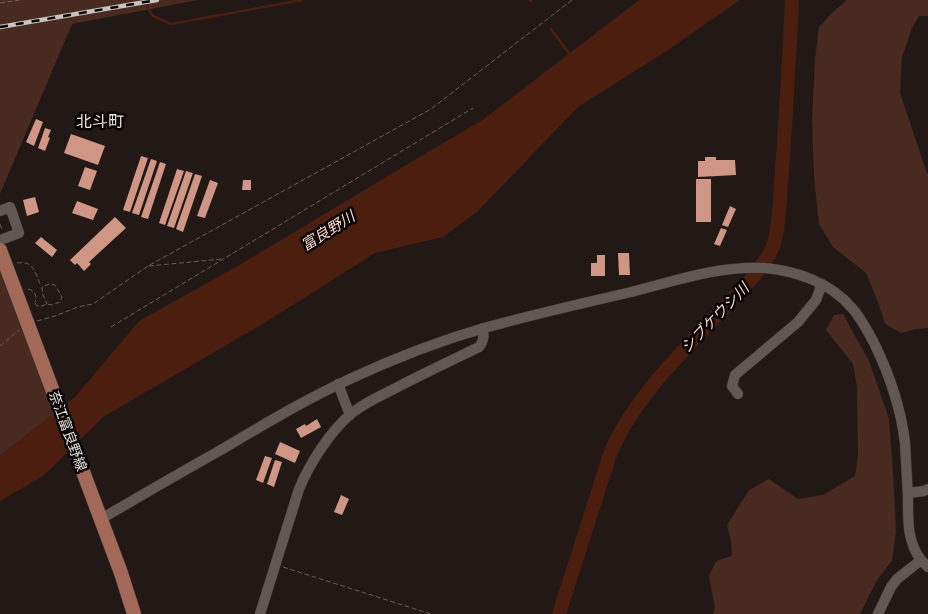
<svg xmlns="http://www.w3.org/2000/svg" width="928" height="614" viewBox="0 0 928 614" font-family="'PT Sans','Noto Sans JP',sans-serif">
<style>
.green{fill:#482a20}
.water{fill:#4c1e10}
.lines{fill:none;stroke-linecap:round;stroke-linejoin:round}
.stream{stroke:#4c1e10;stroke-width:2.5}
.river{stroke:#4c1e10;stroke-width:14}
.building{fill:#d09685}
.minor-casing{stroke:#3c3533;stroke-width:11}
.major-casing{stroke:#3c3533;stroke-width:15}
.path{stroke:#665d5a;stroke-width:1;stroke-dasharray:5 2.5;stroke-linecap:butt}
.minor{stroke:#635754;stroke-width:10}
.major{stroke:#a36958;stroke-width:14}
.rail-casing{stroke:#cac2c0;stroke-width:4.5}
.rail{stroke:#080504;stroke-width:2.5;stroke-dasharray:8;stroke-linecap:butt}
.labels{text-anchor:middle;stroke-width:5;stroke-linejoin:round;paint-order:stroke}
.street-label{font-size:14px;fill:#e8e1df;stroke:#080504}
.water-label{font-size:15px;font-style:italic;fill:#fcd9ce;stroke:#080504}
.quarter-label{font-size:16px;fill:#e8e1df;stroke:#080504}
</style>
<rect width="100%" height="100%" fill="#221815"/>
<path class="green" d="M0 0H198L72 24 0 194Z
M847 0H928V16H919L912 28 902 57 900 93 927 173 928 174V328L915 329 901 333 885 324 878 302 866 273 833 247 819 224 814 178 812 121 815 59 819 27 833 12Z
M0 264 57 419 0 461Z
M843 314 869 361 889 419 893 471 896 532 892 561 877 580 860 614H713L715 608 709 576 716 561 732 556 731 541 727 525 749 490 769 479 798 499 823 495 855 476 858 456 857 387 853 364 826 330 834 315Z"/>
<path class="water" d="M639 0H740L665 52 578 107 478 211 443 237 375 253 266 322 103 417 43 476 0 501V455L75 397 139 321 241 264 423 155 484 119Z"/>
<g class="lines">
<path class="stream" d="M143 0 153 16 171 24 302 0
M529 0 531 1
M551 29 571 56"/>
<path class="river" d="M559 614 609 457C620 428 638 404 657 380 676 358 696 337 716 316 735 296 756 277 770 253 779 238 780 200 781 182 786 121 789 61 792 0"/>
</g>
<path class="building" d="M36 119 43 122 34 146 26 142Z
M45 128 51 130 48 137 50 138 45 151 38 148Z
M71 134 105 146 98 165 64 153Z
M141 156 148 158 130 212 123 210Z
M705 157H716V160H735L736 175 698 177V161H705Z
M151 159 157 161 139 215 132 213Z
M160 162 166 164 148 219 141 217Z
M85 167 97 171 90 190 78 186Z
M177 169 184 171 165 225 159 223Z
M186 171 193 173 174 228 167 226Z
M195 174 202 176 183 232 176 229Z
M696 179H711V222H696Z
M210 180 218 183 205 218 197 216Z
M243 180H251V190H242Z
M35 197 39 212 27 216 23 200Z
M77 201 98 209 93 220 72 213Z
M730 206 736 209 728 227 722 225Z
M115 217 126 228 89 262 91 264 84 271 77 263 75 265 70 260Z
M721 228 727 230 720 246 714 244Z
M41 237 57 250 52 257 35 243Z
M618 253H629L630 275H619Z
M597 255H605V276H591V263H597Z
M317 419 321 427 301 438 296 429 305 424 306 426Z
M280 442 300 451 295 463 275 454Z
M265 456 272 458 263 483 256 480Z
M275 460 282 462 274 487 267 484Z
M341 495 349 499 342 515 334 512Z"/>
<g class="lines">
<g class="minor-casing">
<path id="minor" d="M0 211 10 207 19 233 0 240
M338 384 350 415
M738 394 732 386 735 375 798 322 816 300 822 284
M908 493 924 491 928 489
M101 519C140 496 180 473 219 451 263 425 306 399 352 378 395 358 439 341 484 328 531 315 579 304 627 293 672 282 719 265 765 268 797 271 831 283 852 308 862 319 868 332 875 345 890 376 901 409 905 443 906 461 907 479 908 497 908 519 907 542 921 560L897 579 891 587 878 614
M921 560 928 567
M260 614 299 489C310 463 330 431 352 413 363 404 376 398 388 392 418 376 448 362 479 347 484 341 484 336 483 328"/>
</g>
<g class="major-casing">
<path id="major" d="M0 250 121 573 134 614"/>
</g>
<path class="path" d="M0 3 20 0
M0 224 2 229
M17 263C35 260 35 274 41 286
M149 266 222 259
M28 289C34 290 38 296 35 302
M35 303 37 306H42L47 304 52 305 60 302 62 297 55 285 49 284 42 287 43 295 47 304
M37 321 55 316 78 307 93 304 148 266 431 109 572 0
M111 327 473 108
M0 346 19 330
M283 567 431 614"/>
<use href="#minor" class="minor"/>
<use href="#major" class="major"/>
<g class="rail-casing">
<path id="rail" d="M0 27 157 0"/>
</g>
<use href="#rail" class="rail"/>
</g>
<g class="labels">
<g class="street-label">
<text transform="translate(68 431) rotate(70)" y="5">奈江富良野線</text>
</g>
<g class="water-label">
<text transform="translate(328 231) rotate(-32)" y="5">富良野川</text>
<text transform="translate(715 318) rotate(-46)" y="5">シブケウシ川</text>
</g>
<g class="quarter-label">
<text x="100" y="127">北斗町</text>
</g>
</g>
</svg>
